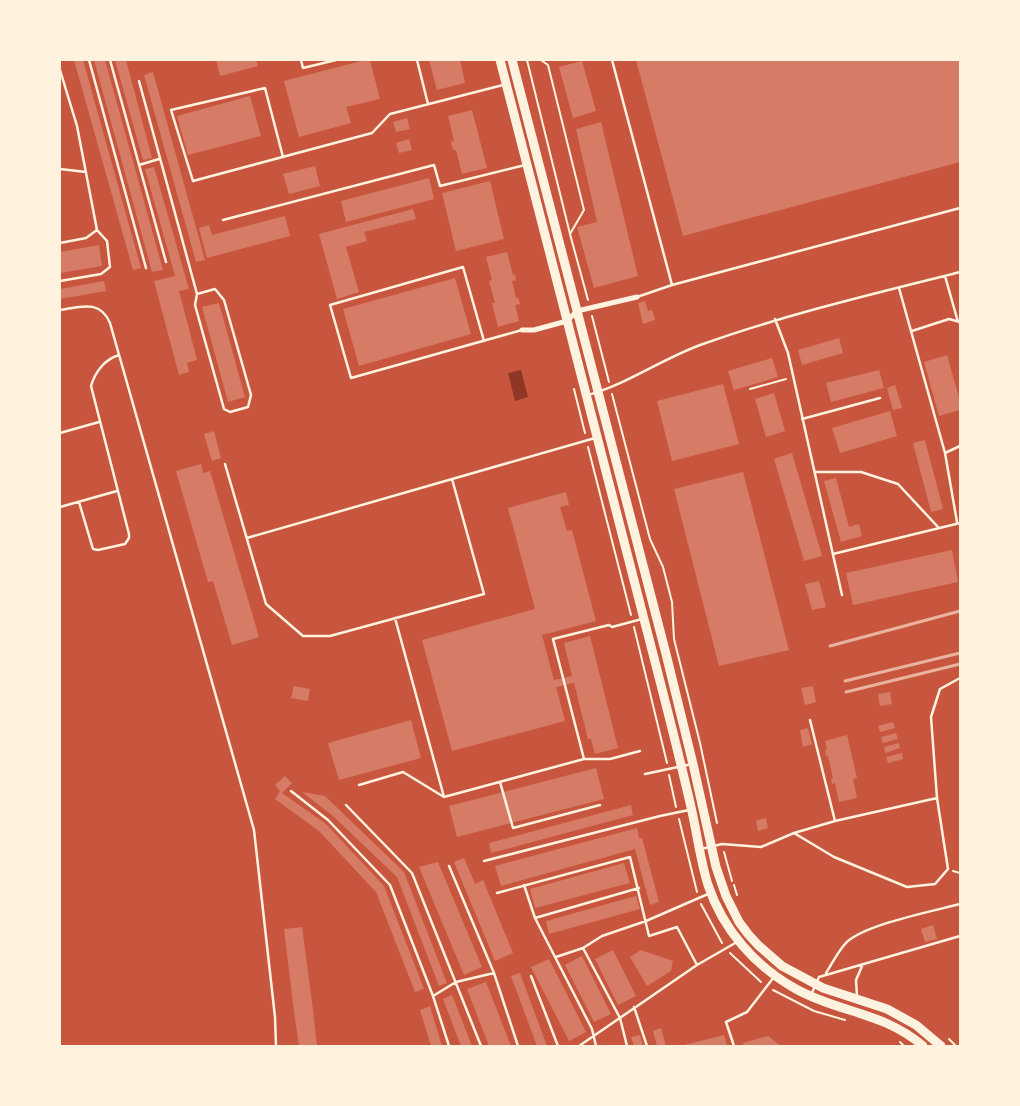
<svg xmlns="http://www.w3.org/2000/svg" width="1020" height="1106" viewBox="0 0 1020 1106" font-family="'Fira Sans Condensed',sans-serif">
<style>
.water{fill:#8f3625}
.building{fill:#d67c66}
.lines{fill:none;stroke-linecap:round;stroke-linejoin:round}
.path{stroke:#fff3e0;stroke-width:2}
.service{stroke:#fff3e0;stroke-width:2.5}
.minor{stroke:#fff3e0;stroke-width:5}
.primary{stroke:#fff3e0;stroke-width:9}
.rail{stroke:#e9b49f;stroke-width:3}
</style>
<rect width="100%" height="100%" fill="#c8553d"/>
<path class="water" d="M521 370 528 397 515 401 508 373Z"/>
<path class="building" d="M74 60H83L141 268 133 270Z
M94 60H105L163 270 152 272Z
M115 60H126L152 158 143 160Z
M216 60H256L258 66 220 76Z
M365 60H370L380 99 346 107 351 123 299 137 284 81Z
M429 60H460L465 83 437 90Z
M636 60H960V162L683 236Z
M582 61 596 111 573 118 559 67Z
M153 72 205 260 196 262 144 75Z
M250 96 261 136 188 155 177 116Z
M472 110 487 168 462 174 456 150H453L451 142 454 141 448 116Z
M407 118 410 129 396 132 393 122Z
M601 122 638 276 594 288 577 227 597 222 576 129Z
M409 139 412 150 399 153 396 143Z
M315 166 320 186 289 194 283 174Z
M154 167 189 289 179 291 197 360 187 363 189 372 179 375 154 281 175 276 145 169Z
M429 178 434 199 346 222 341 201Z
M490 181 504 239 456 251 442 193Z
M413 209 416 219 364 232 367 241 346 247 359 292 337 299 319 234Z
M285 216 290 236 207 258 199 228 209 225 212 235Z
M99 245 102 266 60 273V252Z
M507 252 513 275 515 274 516 280 512 281 516 298H518L520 304 515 305 519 321 498 327 492 303H495L489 281 492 280 486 257Z
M455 278 471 334 359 366 343 309Z
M104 281 106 291 60 299V289Z
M645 301 648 311 652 310 655 320 643 324 638 303Z
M219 303 245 397 228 402 202 307Z
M839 338 843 353 802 365 798 350Z
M947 355 960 401V410L939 416 924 362Z
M772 358 778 377 734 390 728 371Z
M879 370 884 388 831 402 826 383Z
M723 384 739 444 672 461 657 401Z
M895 385 902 408 893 410 887 388Z
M774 393 785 431 766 437 755 399Z
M890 411 897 436 840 453 832 428Z
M214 431 221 458 212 461 204 434Z
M925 440 943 509 931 512 913 443Z
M792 453 822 556 804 561 774 459Z
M201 464 203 473 210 471 259 637 232 645 213 581 208 582 176 471Z
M743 472 789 650 719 666 674 489Z
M836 478 849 527 859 524 862 536 841 542 824 481Z
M566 492 569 505 560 507 567 531 572 530 596 621 542 635 554 680 572 676 564 643 590 636 618 748 595 754 591 739H588L574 683 556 687 565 721 452 751 422 640 535 609 508 508Z
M952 550 958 582 853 605 846 573Z
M819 581 826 607 812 610 805 584Z
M294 686 310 689 308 701 291 698Z
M813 686 816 702 805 705 801 688Z
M890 692 892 704 880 706 878 694Z
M411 720 421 758 339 780 328 743Z
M893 722 895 728 880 732 878 726Z
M808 728 812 744 803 747 800 730Z
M896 733 898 739 883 743 881 737Z
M847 735 857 778 853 779 857 798 839 802 835 783 832 784 831 779 833 778 828 756H826L825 750H827L825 741Z
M899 743 900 748 885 753 884 747Z
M902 753 903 759 888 763 886 757Z
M596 768 604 799 457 837 449 806Z
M285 776 292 783 282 793 326 824 384 886 424 989 415 992 376 892 319 831 275 799 280 791 275 785Z
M302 792 325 796 404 872 447 983 439 986 397 877 333 816Z
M631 805 633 815 491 853 489 843Z
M766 818 768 828 758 831 756 821Z
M637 828 639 838H642L659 902 650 905 635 849 501 886 495 866Z
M464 858 475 884 483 880 513 953 495 961 454 862Z
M438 862 482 967 464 975 419 867Z
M624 863 630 883 535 908 530 889Z
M636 896 640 909 549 934 546 921Z
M933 925 937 939 925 942 921 929Z
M302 927 313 1010 317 1046H299L294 1012 284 929Z
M613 950 636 996 618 1005 595 959Z
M641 950 673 961 671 971 647 986 630 957Z
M582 956 611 1014 594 1022 565 965Z
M549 959 586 1032 569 1041 531 967Z
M520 973 547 1046H537L511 976Z
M486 982 511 1046H489L467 989Z
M452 995 472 1046H461L443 999Z
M430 1006 442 1046H431L420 1010Z
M661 1028 666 1046H657L653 1031Z
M640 1035 643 1046H634L631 1037Z
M724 1035 727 1046H684V1045Z
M768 1036 781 1046H744L743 1043Z"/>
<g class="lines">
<path class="path" d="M527 60 570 234 588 300
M541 60 548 65 584 210 570 234
M592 316 609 382
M574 389 585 433
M750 389 786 379
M612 394 650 539 663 567 672 602 674 639 700 743 717 823
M588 447 631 615
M634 627 667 763
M669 775 676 807
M679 819 697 892
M724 852 732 881
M953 871 960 873
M734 885 737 895
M701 904 722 943
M730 953 761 982
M773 990 814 1011 845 1020
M949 1039 956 1046
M900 1042 904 1046"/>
<path class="service" d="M89 60 146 268
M110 60 166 262
M301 60 303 68 336 60
M417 60 428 104
M612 60 672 285
M60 70 77 126 97 230 107 241 110 267 101 274 60 281
M139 81 197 294 195 305 224 409 230 412 248 407 251 395 224 300 215 289 197 294
M283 157 265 88 171 110 193 181 372 133 390 114 503 85
M139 165 159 159
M60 169 86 172
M223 220 434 165 440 186 525 165
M60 243 86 238 97 230
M945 276 958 322
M899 288 945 453 957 522
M637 297 672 285 960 208
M60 310C80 307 100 299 110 323L254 830 275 1017 276 1046
M775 319 788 353 842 595
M912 331 949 319 960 322
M484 341 463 267 330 305 351 378 522 330
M588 395C628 384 663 358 703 344 787 314 874 294 960 272
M802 419 880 398
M60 433 99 422
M945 453 960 446
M225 464 266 604 303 636H330L484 594 452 479
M815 472H861L898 484 938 527
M79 502 93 549 98 550 125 544 129 538V534L91 386C95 372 105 359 119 355
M60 507 117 491
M247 538 595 438
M833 554 960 523
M395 618 444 797
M810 720 835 821
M584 759 553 639 609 625 612 627 642 619
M645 774 692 764
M500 782 513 828 600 805
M359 785 403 772 444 797 584 759H610L640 751
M291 791 328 820 390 885 433 996 449 1046
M346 805 412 873 481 1046
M794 833 834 857 907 887 935 884 948 869 937 798 931 717 940 689 960 678
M701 849 722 844 761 847 794 833 835 821 937 798
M484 861 660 816 689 810
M449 866 494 973 518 1046
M524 885 535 918 592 1029 596 1046
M497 893 630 857 649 936 677 927 697 965
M535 918 639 888
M583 948 620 1018 627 1046
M556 957 583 948 602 936 646 921 708 894
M826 973C832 964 837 953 845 944 861 925 934 911 960 904
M531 976 558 1046
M811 995 819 977 960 936
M433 996 456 982 494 973
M857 996 856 980 863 964
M634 1007 647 1046
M579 1046 697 965 737 942
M734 1046 726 1022 747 1012 774 977"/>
<path class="minor" d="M522 330H534L567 321 577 311 637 297"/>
<path class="primary" d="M500 60 662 689C672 728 682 768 691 807 697 833 700 859 708 885 723 930 755 966 796 989 839 1013 884 1012 923 1046
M512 60 666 654 693 764 716 867 726 896 739 922 748 934 758 945 782 966 823 988 887 1009 916 1025 941 1046"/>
<path class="rail" d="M830 646 960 611
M845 681 960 653
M846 692 960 664"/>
</g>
<rect width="1020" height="1106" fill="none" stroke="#fff3e0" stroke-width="122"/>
</svg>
